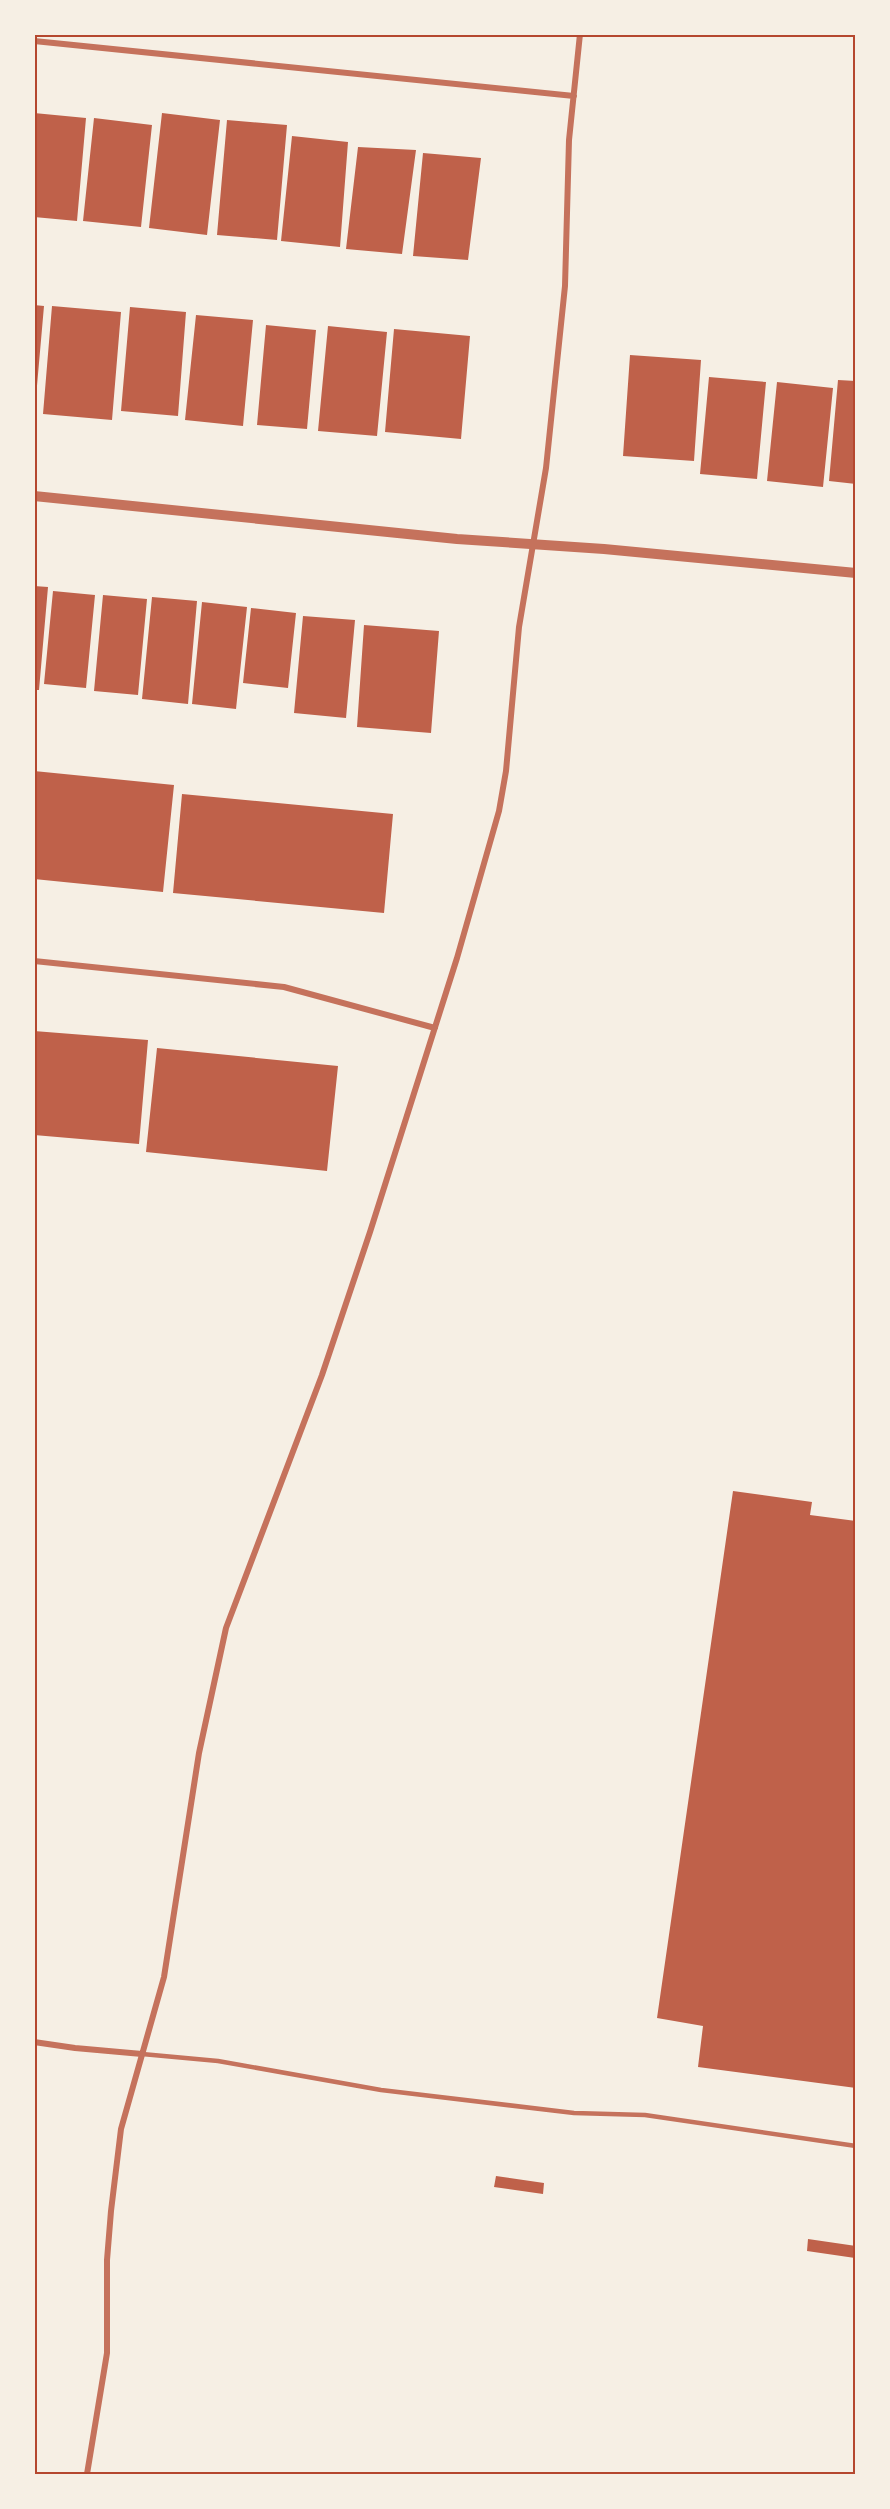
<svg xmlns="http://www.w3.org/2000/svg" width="890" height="2509" viewBox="0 0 890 2509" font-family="Bitter,serif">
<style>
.building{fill:#bf614a}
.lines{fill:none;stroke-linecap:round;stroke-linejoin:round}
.service{stroke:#c5725c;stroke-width:4.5}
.minor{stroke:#c5725c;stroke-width:6}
.tertiary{stroke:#c5725c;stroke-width:10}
.neatline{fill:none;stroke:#b5482f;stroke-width:2}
</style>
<rect width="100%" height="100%" fill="#f6efe4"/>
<path class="building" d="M34 113 86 118 77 221 34 217Z
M162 113 220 120 207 235 149 228Z
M94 118 152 125 141 227 83 221Z
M227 120 287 125 277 240 217 235Z
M292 136 348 142 340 247 281 241Z
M358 147 416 150 402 254 346 249Z
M423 153 481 158 468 260 413 256Z
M34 305 44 306 36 397H34Z
M52 306 121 312 112 420 43 414Z
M130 307 186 312 178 416 121 411Z
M196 315 253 320 243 426 185 420Z
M266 325 316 330 307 429 257 425Z
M328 326 387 332 377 436 318 431Z
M394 329 470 336 461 439 385 432Z
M630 355 701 360 694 461 623 456Z
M709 377 766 382 757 479 700 474Z
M838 380 856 381V484L829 481Z
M777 382 833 388 823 487 767 481Z
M34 586 48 587 39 690H34Z
M53 591 95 595 86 688 44 684Z
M103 595 147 599 138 695 94 691Z
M152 597 197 601 188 704 142 699Z
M202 602 247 607 236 709 192 704Z
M251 608 296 613 288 688 243 683Z
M303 616 355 620 346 718 294 713Z
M364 625 439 631 431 733 357 727Z
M34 771 174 785 163 892 34 879Z
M182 794 393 814 384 913 173 893Z
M34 1031 148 1040 139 1144 34 1135Z
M157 1048 338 1066 327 1171 146 1152Z
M733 1491 812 1502 810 1515 856 1521V2088L698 2067 703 2026 657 2018Z
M496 2176 544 2183 543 2194 494 2187Z
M808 2239 856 2246 855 2258 807 2251Z"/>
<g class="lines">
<path class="service" d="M142 2054 218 2061 381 2090 574 2113 645 2115 856 2146"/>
<path class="minor" d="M34 41 574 96
M34 961 284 987 435 1028
M34 2042 75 2048 142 2054
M87 2474 107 2353V2260L111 2211 121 2129 164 1977 199 1753 226 1628 322 1375 370 1232 457 958 499 811 506 771 519 627 546 468 565 286 569 140 580 34"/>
<path class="tertiary" d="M34 496 457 539 604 549 856 573"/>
</g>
<rect width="890" height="2509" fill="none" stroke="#f6efe4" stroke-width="72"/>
<rect x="36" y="36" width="818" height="2437" class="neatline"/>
</svg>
